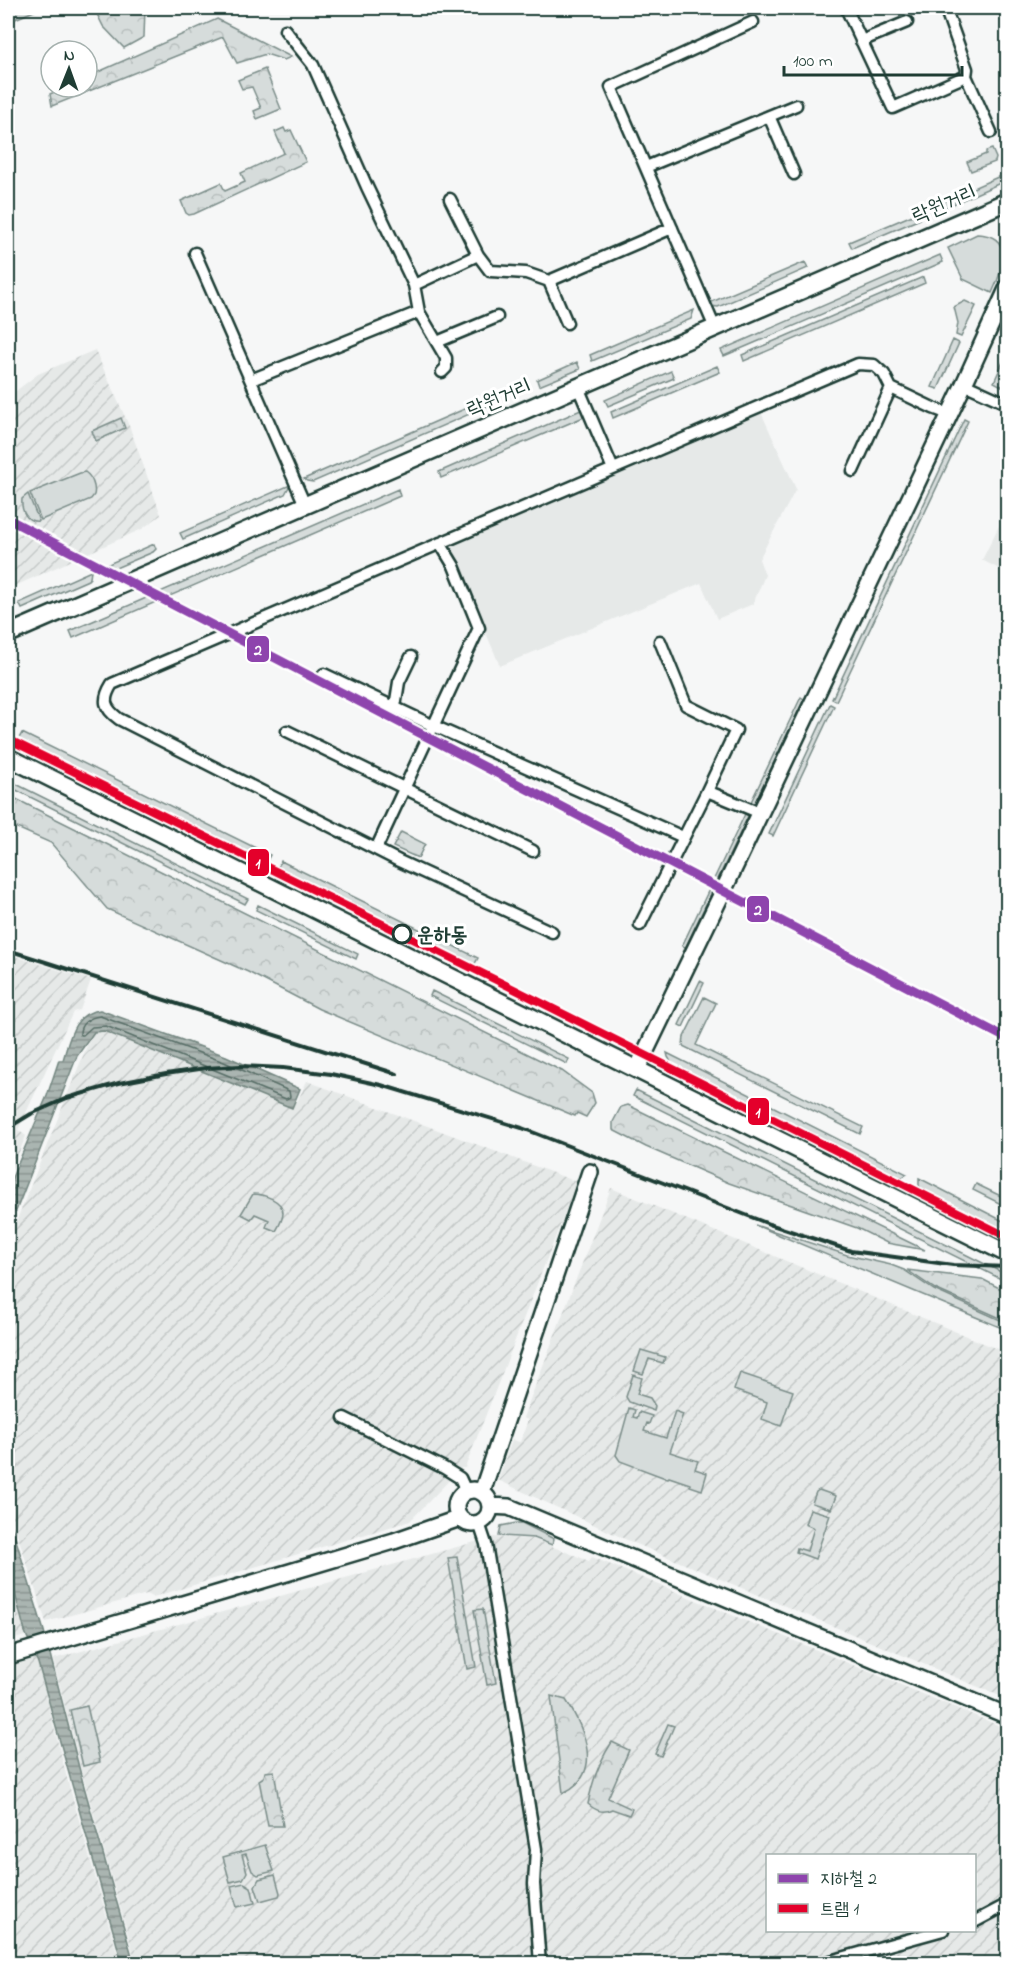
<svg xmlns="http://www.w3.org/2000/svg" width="1015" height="1971" viewBox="0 0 1015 1971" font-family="'Indie Flower','Poor Story',sans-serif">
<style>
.built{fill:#e6e9e8}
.industrial{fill:url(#industrial-furrows);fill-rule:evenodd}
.grass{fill:#d6dcdb;stroke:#7a8c88;stroke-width:1.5}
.forest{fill:url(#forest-crowns);stroke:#7a8c88;stroke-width:1.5}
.water{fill:url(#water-rules);stroke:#72857f;stroke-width:1.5}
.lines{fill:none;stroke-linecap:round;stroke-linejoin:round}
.shore{stroke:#576d66;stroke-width:1.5}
.street-casing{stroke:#1f3d34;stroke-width:15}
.secondary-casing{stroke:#1f3d34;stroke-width:20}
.primary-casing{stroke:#1f3d34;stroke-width:21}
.street{stroke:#fff;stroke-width:10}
.secondary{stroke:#fff;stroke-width:15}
.primary{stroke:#fff;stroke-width:16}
.rail{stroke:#1f3d34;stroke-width:4}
.tram-1-casing{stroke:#fff;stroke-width:12}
.tram-1{stroke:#e4002b;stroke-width:8}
.metro-1-casing{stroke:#fff;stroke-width:14}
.metro-1{stroke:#8e44ad;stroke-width:9}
.stop-dot{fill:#fff;stroke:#1f3d34;stroke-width:3}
.labels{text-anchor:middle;stroke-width:6;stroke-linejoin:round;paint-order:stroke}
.street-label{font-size:21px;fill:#1f3d34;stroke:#fff}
.stop-label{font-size:21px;font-weight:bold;fill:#1f3d34;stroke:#fff;text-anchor:start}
.line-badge{stroke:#fff;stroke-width:2}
.badge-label{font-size:16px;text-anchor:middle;font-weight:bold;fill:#fff}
</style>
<defs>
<pattern id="industrial-furrows" width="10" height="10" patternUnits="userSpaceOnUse" patternTransform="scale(1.5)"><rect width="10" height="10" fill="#e6e9e8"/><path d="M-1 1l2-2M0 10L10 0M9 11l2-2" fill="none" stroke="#c5c9c8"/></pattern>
<pattern id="forest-crowns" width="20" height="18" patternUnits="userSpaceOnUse" patternTransform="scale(1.5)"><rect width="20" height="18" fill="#d6dcdb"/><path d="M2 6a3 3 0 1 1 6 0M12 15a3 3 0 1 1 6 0" fill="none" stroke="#b7bebd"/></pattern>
<pattern id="water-rules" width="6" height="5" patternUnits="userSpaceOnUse" patternTransform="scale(1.5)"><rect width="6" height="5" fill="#aab5b1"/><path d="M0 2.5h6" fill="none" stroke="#8a9491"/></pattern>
</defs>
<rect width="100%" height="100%" fill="#f6f7f7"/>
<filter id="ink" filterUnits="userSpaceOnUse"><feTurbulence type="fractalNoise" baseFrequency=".0167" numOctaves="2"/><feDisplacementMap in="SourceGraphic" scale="12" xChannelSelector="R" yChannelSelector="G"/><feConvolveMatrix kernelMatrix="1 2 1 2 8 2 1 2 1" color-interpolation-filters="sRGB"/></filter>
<g filter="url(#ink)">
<path class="built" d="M760 410 796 489 759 559 765 575 753 604 717 619 701 583 500 666 448 543Z
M1007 510V573L982 560Z"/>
<path class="industrial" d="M95 350 130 428 161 515 142 529 8 589V397L38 374Z
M8 954 91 980 80 1010 73 1012 18 1130 26 1136 8 1178Z
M95 1026 297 1102 307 1081 577 1182 465 1468H461L410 1521 153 1597 147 1594 46 1622 8 1506V1242Z
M611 1188 1007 1353V1699L627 1540 498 1480 512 1440 520 1442 528 1420 523 1418Z
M493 1537 533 1539 589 1561 592 1557 1007 1729V1963H136L82 1773 53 1659ZM768 1856H974V1930H768Z
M8 1574 25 1636 8 1641Z
M36 1657 67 1778 120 1963 8 1964V1665Z"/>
<path class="grass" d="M992 149 996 158 995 162 971 171 967 162 986 154V151Z
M1007 173V180L933 213 930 207Z
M917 213 920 219 852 248 849 242Z
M977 234C1015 235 1003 270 992 293L963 279 948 248Z
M940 255 943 262 724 356 721 350Z
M805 262 808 268 718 307 711 306 707 304Z
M923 277 925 283 744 361 742 355Z
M965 301 976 306 961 337 956 335 958 323 954 307Z
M694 310 691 319 592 361 590 355Z
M953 340 959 343 938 389 932 387Z
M1007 353V389L994 382Z
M577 362 580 369 539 386 537 380Z
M717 366 720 372 613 418 611 412Z
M671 371 674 378 608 406 605 400Z
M492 397 495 403 313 482 307 481 304 479Z
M583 409 586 416 441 478 439 472Z
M964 419 968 421 836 701 832 699Z
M85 472C92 477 96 487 94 495L91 499 41 520 30 493 80 473Z
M290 485 285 494 183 539 180 533Z
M398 489 400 496 73 638 70 631Z
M28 494 39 521C26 523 21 510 22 499Z
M154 544 156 549 153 552 104 573 99 572 97 569Z
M91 571 90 578 88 580 22 609 19 603Z
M801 697 804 699 753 806 750 804Z
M830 704 834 706 773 836 769 834Z
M22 733 270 855 265 864 17 742Z
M8 780 248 899 245 904 8 786Z
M745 814 748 816 685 948 682 946Z
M281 861 478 958 473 967 276 870Z
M258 905 358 954 356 959 256 910Z
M700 981 704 983 683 1027 679 1025Z
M432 991 569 1059 567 1064 430 996Z
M704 997 716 1003 696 1045 863 1127 860 1134 683 1046 684 1037Z
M667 1053 907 1174 901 1178H893L674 1067 668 1057Z
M636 1090 1007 1275V1282L633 1096Z
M919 1178 1007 1223V1234L923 1192 919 1185Z
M976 1184 1007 1199V1207L973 1190Z
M253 1194C263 1194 283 1200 283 1213 283 1219 279 1226 276 1231L266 1227 269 1220 255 1214 251 1219 241 1214Z
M755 1225 847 1255 891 1265 904 1270 934 1290 1007 1323V1330Z
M641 1350 665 1357 663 1363 649 1359 643 1374 634 1371Z
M740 1373 793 1391 781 1426 762 1419 767 1402 734 1390Z
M633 1375 642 1378 637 1394 650 1398 655 1406 654 1411 629 1402 626 1397Z
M629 1408 635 1410 633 1417 637 1418 639 1412 652 1416 649 1424 647 1423 644 1431 666 1438 675 1411 683 1414 670 1452 698 1461 695 1469 707 1473 702 1490 690 1486V1484L669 1477 668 1479 620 1461 616 1455Z
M819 1490 836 1496 831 1509 812 1503 816 1492Z
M810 1509 830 1515 815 1559 796 1552 797 1548 807 1551 814 1528 805 1524Z
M516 1523H522L554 1539 552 1545 534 1538 499 1536 501 1526Z
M668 1724 674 1726 661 1756 655 1754Z
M265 1845 274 1871 258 1875 252 1871 246 1854 242 1855 247 1872 243 1879 230 1882 223 1857Z
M275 1875 280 1893 279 1896 260 1901 255 1886 259 1879Z
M244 1883 251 1887 255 1903 237 1907 231 1886Z"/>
<path class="forest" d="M8 8H41L8 22Z
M94 8H112L117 13 122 8H145L144 37 124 48 103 26Z
M217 19 291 57 284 60 266 54 237 63 223 37 52 106 50 94 65 87H87V77Z
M265 69 281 109 257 119 254 111 261 108 252 87 242 89 238 80Z
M284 128 286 132 291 130 306 162 194 214 189 215 186 213 181 201 221 183 225 191 245 182 241 173 284 153 275 132Z
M121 418 125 428 96 441 92 431Z
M8 795 562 1071 592 1093 595 1103 586 1117 577 1113 575 1116 319 1009 248 972 107 909 51 843 8 824Z
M401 832 425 844 418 858 393 847Z
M628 1105 925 1250 887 1243 857 1228 729 1183 646 1147 613 1130V1122L621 1107Z
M907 1270 982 1279 1007 1292V1321L935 1289Z
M457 1557 476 1667 467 1669 448 1558Z
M483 1609 496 1683 487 1685 474 1610Z
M551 1696 566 1700C584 1728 605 1774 563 1793Z
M87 1706 100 1762 83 1766 70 1710Z
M612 1742 629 1750 608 1798 632 1809 629 1815 612 1809C602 1814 595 1810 588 1804 592 1782 600 1760 612 1742Z
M274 1771 283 1826H268L259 1780 264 1777 265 1772Z"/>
<path class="water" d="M100 1010 226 1056 300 1089 292 1108 104 1031 94 1032 77 1056 16 1211 8 1208V1187L47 1096 59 1060H63C70 1038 73 1013 100 1010Z
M8 1514 44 1631 83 1783 134 1963H122L38 1663 25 1632 8 1567Z"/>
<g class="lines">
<path class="shore" d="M100 1016 224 1062 289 1091 290 1097 286 1099 106 1026 92 1027 83 1035H80C79 1024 89 1017 100 1016Z"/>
<g class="street-casing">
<path id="street" d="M846 8 893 108 966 76
M947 8V13L967 69 966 76 991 132
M285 30 313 65 367 187 414 285 419 312 446 358V368L442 372
M861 41 907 22
M769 116 794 174
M646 167 796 105
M450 199 478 255 490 271 526 273 549 281 567 323
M195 253 305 505
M549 281 672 228
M414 285 478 255
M715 328 611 87 753 22
M437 342 497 317
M251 380 419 312
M964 384 1008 404
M578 387 613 469
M853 471 891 388
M660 641 686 705 736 730 707 791
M324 674 434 726 683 837
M395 707 399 682 411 657
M287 731 533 851
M376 849 479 628 454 566 440 543
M640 925 707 791 760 813
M552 932 399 861 119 719C104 708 102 700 112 684L858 364 874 365 884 374 891 388 933 408 949 414
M344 1418 444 1468 460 1478 466 1491
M479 1523 486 1544 536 1849 534 1884 540 1964
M974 1922 1008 1904
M820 1964 943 1930"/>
</g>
<g class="secondary-casing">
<path id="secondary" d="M637 1069 727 883 964 384 1008 287
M456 1507a17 17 0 1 1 34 0a17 17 0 1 1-34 0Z
M482 1492 590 1172
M490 1506 509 1507 1008 1716
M8 1656 394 1541 460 1518"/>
</g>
<g class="primary-casing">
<path id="primary" d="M8 634 1008 201
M8 757 1008 1254"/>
</g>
<use href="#street" class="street"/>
<use href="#secondary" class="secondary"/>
<use href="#primary" class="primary"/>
<path class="rail" d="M8 950 397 1074
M8 1128 31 1114 67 1098 119 1083 166 1074 206 1068 240 1066 283 1068 331 1074 381 1085 522 1128 769 1224 851 1251 953 1265 1008 1267"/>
<g class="tram-1-casing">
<path id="tram-1" d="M8 739 508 986 1008 1237"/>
</g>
<use href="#tram-1" class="tram-1"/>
<g class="metro-1-casing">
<path id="metro-1" d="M8 519 1008 1039"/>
</g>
<use href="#metro-1" class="metro-1"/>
</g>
</g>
<circle class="stop-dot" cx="402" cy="934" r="9"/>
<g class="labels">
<g class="street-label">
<text transform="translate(944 203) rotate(-23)" y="7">락원거리</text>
<text transform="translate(499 397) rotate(-23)" y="7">락원거리</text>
</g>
<g class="stop-label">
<text x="417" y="941">운하동</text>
</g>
</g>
<g class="line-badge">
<rect x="246" y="635" width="24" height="28" rx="6" fill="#8e44ad"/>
<rect x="247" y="848" width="23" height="29" rx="6" fill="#e4002b"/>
<rect x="746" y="895" width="24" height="28" rx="6" fill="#8e44ad"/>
<rect x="747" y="1097" width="23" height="29" rx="6" fill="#e4002b"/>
</g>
<g class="badge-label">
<text x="258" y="655">2</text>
<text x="258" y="868">1</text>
<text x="758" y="915">2</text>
<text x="758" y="1117">1</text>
</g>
<rect width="1015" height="1971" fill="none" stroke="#fff" stroke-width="30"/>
<rect x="15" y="15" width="985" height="1941" fill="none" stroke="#1f3d34" stroke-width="2" filter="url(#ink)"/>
<rect x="766" y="1854" width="210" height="78" fill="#ffffff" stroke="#a5b1ae" stroke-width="1.5"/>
<rect x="778" y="1874" width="30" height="9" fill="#8e44ad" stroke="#a5b1ae" stroke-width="1.5"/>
<text x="820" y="1884" font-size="18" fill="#1f3d34">지하철 2</text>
<rect x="778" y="1904" width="30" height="9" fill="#e4002b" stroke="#a5b1ae" stroke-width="1.5"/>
<text x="820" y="1914" font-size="18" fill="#1f3d34">트램 1</text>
<g transform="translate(69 69) rotate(1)"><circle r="28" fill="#ffffff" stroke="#a5b1ae" stroke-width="1.5"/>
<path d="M0-4.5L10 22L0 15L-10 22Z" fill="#1f3d34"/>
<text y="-9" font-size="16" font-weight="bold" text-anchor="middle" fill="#1f3d34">N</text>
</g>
<path d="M784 66v9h178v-9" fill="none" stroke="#1f3d34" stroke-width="3"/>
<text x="793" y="66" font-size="18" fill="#1f3d34" stroke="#ffffff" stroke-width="4.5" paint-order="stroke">100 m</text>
</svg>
